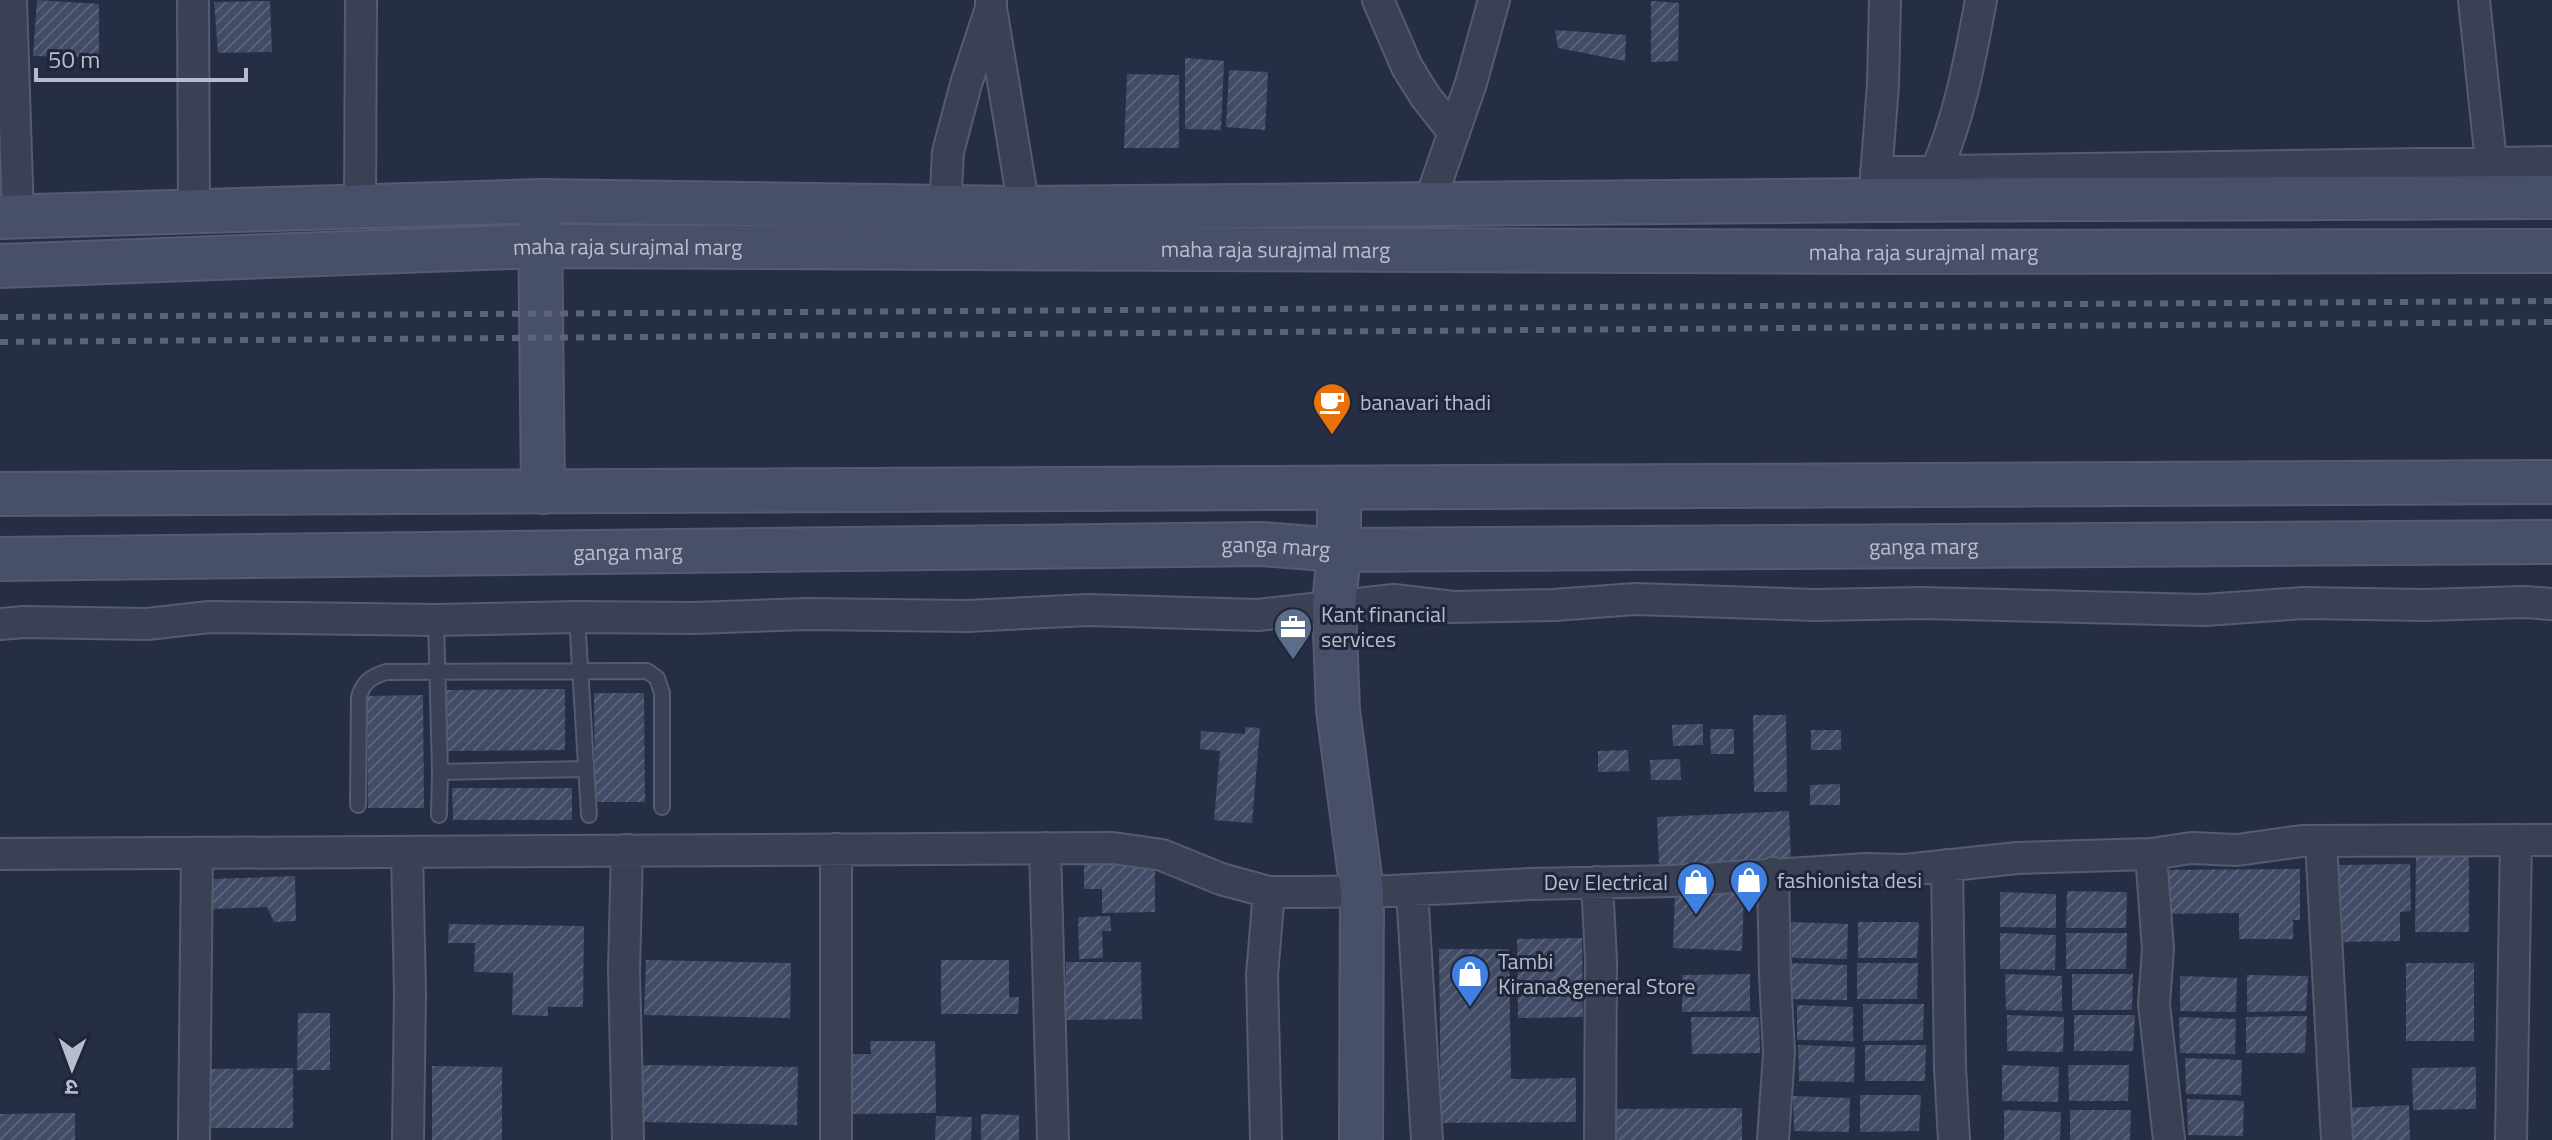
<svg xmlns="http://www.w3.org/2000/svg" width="2552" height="1140" viewBox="0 0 2552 1140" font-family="'Titillium Web','Noto Sans Devanagari',sans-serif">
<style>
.building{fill:url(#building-hatch)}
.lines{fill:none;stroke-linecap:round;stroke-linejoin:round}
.lane-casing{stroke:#565c6f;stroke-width:18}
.street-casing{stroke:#565c6f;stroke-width:34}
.secondary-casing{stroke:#565c6f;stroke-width:46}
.lane{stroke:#3a4154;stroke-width:14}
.street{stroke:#3a4154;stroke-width:30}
.secondary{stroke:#484f68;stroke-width:42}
.rail{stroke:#5c647b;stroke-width:6;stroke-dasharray:8 8;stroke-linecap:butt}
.labels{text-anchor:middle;stroke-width:6;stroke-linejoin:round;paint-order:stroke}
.street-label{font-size:22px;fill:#b8bdce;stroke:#1f263a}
.poi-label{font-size:22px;fill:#b8bdce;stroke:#1f263a;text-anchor:start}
</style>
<defs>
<pattern id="building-hatch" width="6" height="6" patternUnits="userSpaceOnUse" patternTransform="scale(2)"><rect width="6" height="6" fill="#424b65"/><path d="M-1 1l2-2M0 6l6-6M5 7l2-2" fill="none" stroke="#5b637a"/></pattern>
</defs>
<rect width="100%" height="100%" fill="#262e45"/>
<path class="building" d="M37 0 99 4V58L33 56Z
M270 1 272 52 218 53 214 2Z
M1651 1 1679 3 1678 61 1651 62Z
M1555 30 1626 35 1625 61 1558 48Z
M1185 58 1224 61 1221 130 1185 129Z
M1229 70 1268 72 1265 130 1226 127Z
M1127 74 1179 75V148H1124Z
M565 689V750L445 751 444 690Z
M594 693H644L645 802H595Z
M423 695 424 808H368L367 696Z
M1753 715H1786L1787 792H1754Z
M1703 724V745L1673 746 1672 725Z
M1245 727 1260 728 1252 823 1214 820 1220 751 1200 749 1201 731 1245 734Z
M1710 729H1734V754H1711Z
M1811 730H1841V750H1811Z
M1628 750 1629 771 1598 772V751Z
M1680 759 1681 780H1651L1650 760Z
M1840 784V805H1810V785Z
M452 788H572V820H453Z
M1789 811 1791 860 1659 866 1657 817Z
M2416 856 2469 857V932H2415Z
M1084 862H1155V912L1102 913V889H1084Z
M2410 864 2411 911 2400 912V941L2339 942 2338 865Z
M2300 869V920H2293V939H2239V913L2159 914 2158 870Z
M295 876 296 921 274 922 267 907 213 909 212 879Z
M1675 889 1744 891 1742 951 1673 948Z
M2067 891 2127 892 2126 928H2066Z
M2000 892 2056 894V928L2000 927Z
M1110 916 1111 931H1102L1103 958 1079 959 1078 917Z
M1791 922 1848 924 1847 959 1792 958Z
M1858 922H1919L1917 958H1858Z
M449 924 584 926 583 1007H548V1016L512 1015 513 973 474 972 475 943H448Z
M2000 933 2056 935 2055 970 2000 969Z
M2066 933H2127L2126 969H2066Z
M1582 938 1583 1017 1518 1018 1517 939Z
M1439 949H1509L1511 1079 1576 1078V1122L1441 1123Z
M646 960 791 963 790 1018 644 1015Z
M941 960H1009V997H1019L1018 1014H941Z
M1066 962H1141L1142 1019 1066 1020Z
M1791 963 1847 965V1000L1791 999Z
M1857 963H1918L1917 999H1857Z
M2406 963H2474V1041H2406Z
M1750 974V1011L1682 1012V975Z
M2005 974 2062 976V1011L2006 1010Z
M2072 974H2133L2132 1010H2072Z
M2247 975 2308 976 2306 1011 2247 1012Z
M2180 976 2237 978 2236 1012 2180 1011Z
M1863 1004H1924L1923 1040 1863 1041Z
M1797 1005 1853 1007V1041L1797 1040Z
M298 1013H330V1070H297Z
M2007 1015 2064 1017 2063 1052 2007 1051Z
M2074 1015H2135L2133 1051H2074Z
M2307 1016 2305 1053H2246V1017Z
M1691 1017H1759L1760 1053 1692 1054Z
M2179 1017 2236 1019 2235 1054 2180 1053Z
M870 1041H935L936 1113 850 1114 849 1054H871Z
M1798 1045 1855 1047 1854 1082 1799 1081Z
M1865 1045H1926L1925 1081H1865Z
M2185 1058 2242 1060 2241 1095 2186 1094Z
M643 1065 798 1067 797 1125 642 1122Z
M2002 1065 2059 1067 2058 1102 2002 1101Z
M2068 1065H2129L2128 1101H2069Z
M432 1066 502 1067V1140H432Z
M2476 1067V1109L2413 1110 2412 1068Z
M293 1068V1128H211V1069Z
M1860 1095H1921L1919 1131 1860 1132Z
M1793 1096 1850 1098 1849 1132 1794 1131Z
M2187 1099 2244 1101 2243 1136 2188 1135Z
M2409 1105 2410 1140H2347L2343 1108Z
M1742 1108V1140H1610L1609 1109Z
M2004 1110 2061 1112 2060 1140H2004Z
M2070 1110H2131L2130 1140H2070Z
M75 1113V1140H0V1114Z
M981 1114 1019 1115V1140H981Z
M936 1116 972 1117 971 1140H935Z"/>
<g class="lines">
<g class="lane-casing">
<path id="lane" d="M577 617 589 815
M436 620 440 772
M358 805 359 697C363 682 371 677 386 672L647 671 657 678 662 693V807
M439 815 440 772 586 769"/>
</g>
<g class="street-casing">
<path id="street" d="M11 0 18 216
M193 0 194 211
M1378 0 1407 67 1425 96 1454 133
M2474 0 2491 162
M992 14 1024 208
M1936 171C1960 116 1970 59 1981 0
M1876 172 2552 162
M1875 190 1883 84 1885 0
M1429 204 1471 83 1494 0
M360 206 361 0
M945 209 948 152 966 84 991 8V0
M0 624 24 622 147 624 209 617 436 620 577 617 694 618 807 614 967 616 1088 610 1258 615 1394 600 1453 607 1554 605 1635 599 1815 605 1922 603 2204 610 2304 603 2424 605 2525 602 2552 604
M2321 841 2337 1140
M1045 848 1053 1140
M627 850 624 970 628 1140
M407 852 410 993 408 1140
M0 854 1113 848 1162 855 1221 879 1269 892H1310L1391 891 1530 884 1671 881 1866 869 1905 870 2017 858 2151 854 2191 848 2237 850 2302 841 2552 840
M2151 854 2158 949 2154 1004 2169 1140
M1947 865 1950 1068 1954 1140
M1597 882 1601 960 1600 1140
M1412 890 1427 1140
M194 1140 197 853
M836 1140V849
M1266 1140 1262 975 1269 892
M1773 1140 1779 1053 1775 976 1773 873
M2511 1140 2516 840"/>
</g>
<g class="secondary-casing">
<g id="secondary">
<path d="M0 217 540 201 1024 208 1874 200 2552 197"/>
<path d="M540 218 543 492"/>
<path id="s1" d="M0 266 539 246 1874 252 2552 251"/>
<path d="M1339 488V550L1334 606 1338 710 1362 891 1361 1140"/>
<path d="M0 494 2552 482"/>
<path id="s2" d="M0 559 1261 544 1339 550 2552 542"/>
</g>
</g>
<use href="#lane" class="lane"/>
<use href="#street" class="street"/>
<use href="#secondary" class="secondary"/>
<path class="rail" d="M0 317 2552 301
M0 342 2552 322"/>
</g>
<defs>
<g id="cafe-pin" transform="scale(2)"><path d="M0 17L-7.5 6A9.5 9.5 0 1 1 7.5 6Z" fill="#e8710a" stroke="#1f263a"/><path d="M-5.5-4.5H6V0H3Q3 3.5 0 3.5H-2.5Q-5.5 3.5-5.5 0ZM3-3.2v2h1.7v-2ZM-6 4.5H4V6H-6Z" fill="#fff"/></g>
<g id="office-pin" transform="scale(2)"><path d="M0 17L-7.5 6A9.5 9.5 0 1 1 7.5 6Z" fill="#5c6f8a" stroke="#1f263a"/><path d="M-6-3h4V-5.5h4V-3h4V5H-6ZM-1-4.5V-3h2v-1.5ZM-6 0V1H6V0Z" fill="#fff"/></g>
<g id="shop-pin" transform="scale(2)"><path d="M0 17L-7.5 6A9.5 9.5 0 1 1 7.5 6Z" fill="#3f7fe0" stroke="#1f263a"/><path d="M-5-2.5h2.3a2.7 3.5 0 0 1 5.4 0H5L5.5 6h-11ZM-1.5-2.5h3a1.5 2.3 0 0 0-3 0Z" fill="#fff"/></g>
</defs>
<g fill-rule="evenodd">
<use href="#cafe-pin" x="1332" y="402"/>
<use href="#office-pin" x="1293" y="627"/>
<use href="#shop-pin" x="1749" y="880"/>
<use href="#shop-pin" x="1696" y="882"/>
<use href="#shop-pin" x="1470" y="974"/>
</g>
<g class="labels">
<g class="street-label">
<text dy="8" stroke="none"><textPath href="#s1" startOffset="628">maha raja surajmal marg</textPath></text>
<text dy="8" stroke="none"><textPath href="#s1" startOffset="1276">maha raja surajmal marg</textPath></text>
<text dy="8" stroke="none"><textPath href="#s1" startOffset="1924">maha raja surajmal marg</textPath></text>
<text dy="8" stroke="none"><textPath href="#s2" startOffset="1924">ganga marg</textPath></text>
<text dy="8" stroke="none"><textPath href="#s2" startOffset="1276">ganga marg</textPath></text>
<text dy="8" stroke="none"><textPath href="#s2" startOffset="628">ganga marg</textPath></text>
</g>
<g class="poi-label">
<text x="1360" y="410">banavari thadi</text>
<text x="1321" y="622">Kant financial<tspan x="1321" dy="25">services</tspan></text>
<text x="1777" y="888">fashionista desi</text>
<text x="1668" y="890" text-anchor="end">Dev Electrical</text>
<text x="1498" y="969">Tambi<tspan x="1498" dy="25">Kirana&amp;general Store</tspan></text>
</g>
</g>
<g transform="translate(72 1068) rotate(181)" stroke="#1f263a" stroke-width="6" paint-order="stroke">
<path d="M0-6L14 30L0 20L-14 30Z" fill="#b8bdce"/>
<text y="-12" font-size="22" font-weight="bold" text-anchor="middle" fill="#b8bdce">उ</text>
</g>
<path d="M36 68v12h210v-12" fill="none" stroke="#b8bdce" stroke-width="4"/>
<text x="48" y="68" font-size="24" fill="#b8bdce" stroke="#1f263a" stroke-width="6" paint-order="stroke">50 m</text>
</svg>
